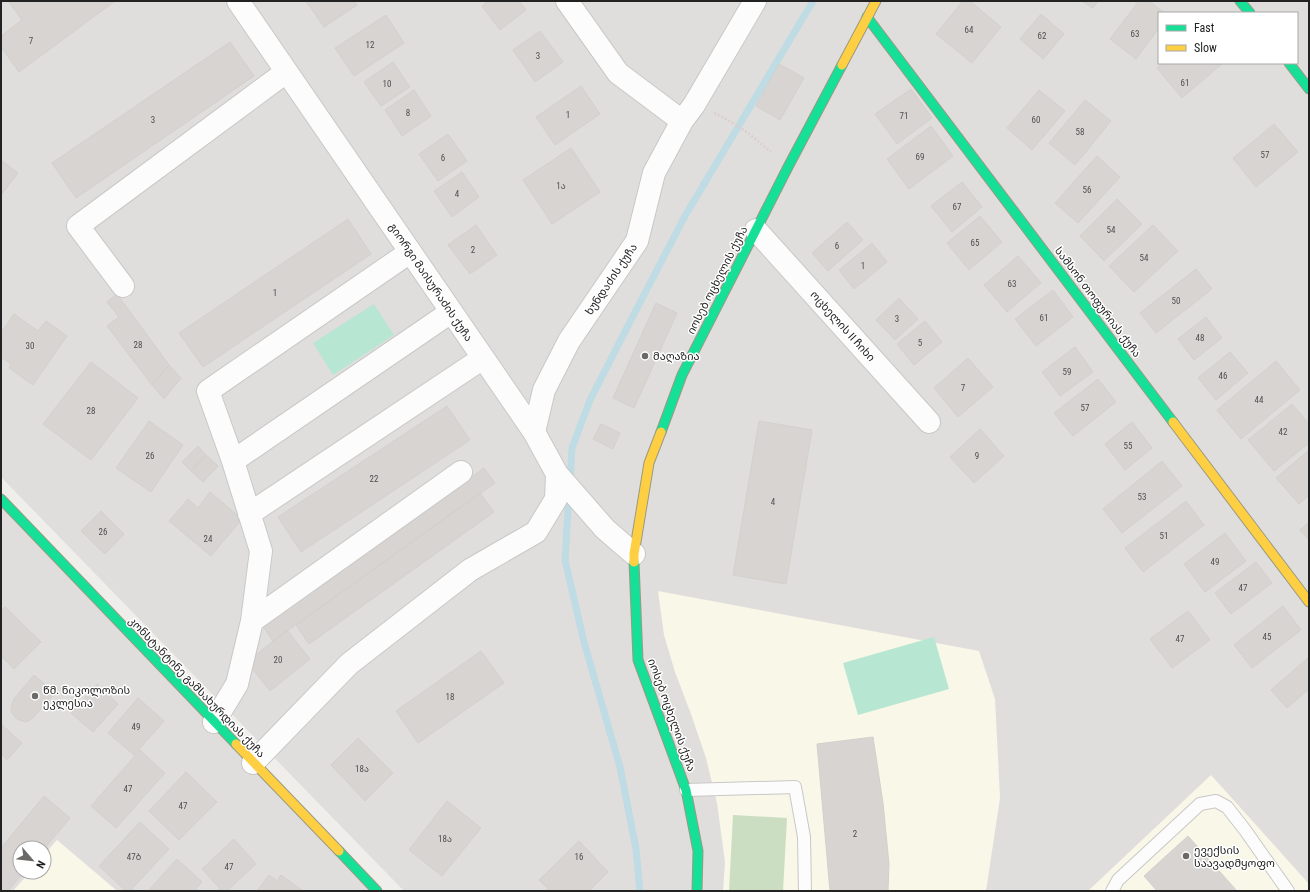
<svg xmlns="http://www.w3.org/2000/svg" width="1310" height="892" viewBox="0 0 1310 892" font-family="'Roboto Condensed','Noto Sans Georgian',sans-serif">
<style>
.residential{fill:#dfdedc;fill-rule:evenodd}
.education{fill:#f8f7e8}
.religious{fill:#dededc}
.forest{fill:#cbdec1}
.pitch{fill:#b7e6d2}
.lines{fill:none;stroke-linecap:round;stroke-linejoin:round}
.stream{stroke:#bfdbe3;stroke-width:7}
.building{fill:#d7d4d2;stroke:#d3d0cc}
.lane-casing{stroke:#c9c8c7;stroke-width:14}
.street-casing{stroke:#c9c8c7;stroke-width:24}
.fast-casing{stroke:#999a82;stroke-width:11}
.slow-casing{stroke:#999a82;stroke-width:11}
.path{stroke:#dccecd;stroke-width:2.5;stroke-dasharray:2 2;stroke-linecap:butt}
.lane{stroke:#fdfcfc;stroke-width:12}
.street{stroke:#fdfcfc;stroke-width:22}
.fast{stroke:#16e098;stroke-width:9}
.slow{stroke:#ffcf43;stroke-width:9}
.poi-dot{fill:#6a6968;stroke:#fff;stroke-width:1.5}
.labels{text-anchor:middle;stroke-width:3;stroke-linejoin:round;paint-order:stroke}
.number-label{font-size:9px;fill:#4f4e4e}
.street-label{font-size:11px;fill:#222;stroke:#fff}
.poi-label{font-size:11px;fill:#222;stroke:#fff;text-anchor:start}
</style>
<rect width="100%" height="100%" fill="#f0eeeb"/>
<path class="residential" d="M1 1H1309V891H404L1 477ZM1159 13H1297V63H1159Z
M1 499 377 891H117L57 840 44 855V848H20V872H30L13 891H1Z"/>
<path class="education" d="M658 591 979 651 995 699 1000 798 986 891H723L725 862 717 803 706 758 691 714 675 672 664 635Z
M1211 775 1309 884V891H1088Z
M57 840 117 891H13L30 872H44V855Z"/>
<path class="religious" d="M1067 1H1101L1091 17Z"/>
<path class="forest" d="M733 815 787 818 783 891H729Z"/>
<path class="pitch" d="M374 304 394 335 333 375 313 343Z
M934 637 949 689 858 715 843 663Z"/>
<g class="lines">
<path class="stream" d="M570 482 572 448 590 400 633 316 685 216 813 1
M569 494 565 560 584 642 620 767 636 849 640 891"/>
</g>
<path class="building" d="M8 1H115L19 72 1 47V36L22 20Z
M306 1H354L357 5 324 27Z
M488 1H519L526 10 500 30 482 6Z
M963 1H970L1001 27 972 63 936 34Z
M1082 1H1098L1093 8Z
M1139 1H1149L1165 13H1159V28L1136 59 1110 39Z
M1041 14 1064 34 1043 59 1020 39Z
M386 15 404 43 354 76 335 48Z
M540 31 563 62 535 82 513 50Z
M230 42 254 76 76 198 52 163Z
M393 62 410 87 381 106 364 82Z
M1163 63H1223L1182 98 1157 68Z
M779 64 804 78 780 120 756 106Z
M581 86 600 114 555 145 536 117Z
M911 89 932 118 897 144 875 114Z
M414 90 431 116 402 136 385 110Z
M1039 90 1065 111 1032 150 1007 128Z
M1085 100 1111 121 1075 165 1049 143Z
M1274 124 1298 152 1256 187 1233 158Z
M931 126 953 156 909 189 887 159Z
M448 134 467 161 438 181 419 154Z
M571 148 600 192 552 224 523 180Z
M1097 156 1120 177 1078 223 1055 203Z
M1 160 18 173 1 195Z
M462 172 479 197 452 217 434 191Z
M962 182 982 207 952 232 931 206Z
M1117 199 1142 224 1104 261 1080 236Z
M980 216 1002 242 969 270 947 243Z
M348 219 371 254 203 367 179 333Z
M847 222 863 240 828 271 812 253Z
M476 225 497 255 470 274 448 245Z
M1153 225 1178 251 1134 292 1109 266Z
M872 243 887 262 854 289 839 270Z
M1018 256 1041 283 1007 312 984 285Z
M1196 269 1212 289 1156 333 1140 313Z
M1053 290 1073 317 1036 346 1015 319Z
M117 294 169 365 152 385 107 326 119 317 107 302Z
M899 298 918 319 895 340 876 320Z
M656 303 677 313 634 408 613 398Z
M14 314 38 331 46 321 67 336 33 385 9 368 11 364 1 357V333Z
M1206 317 1222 338 1194 360 1178 339Z
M925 321 942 342 914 365 897 344Z
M1075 347 1093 372 1060 396 1042 372Z
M1230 352 1248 373 1216 400 1198 378Z
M968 358 993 387 958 417 934 388Z
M1276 361 1300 390 1241 439 1217 410Z
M91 362 138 398 91 460 43 424Z
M169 365 181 378 164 399 152 385Z
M1098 379 1116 402 1073 436 1054 413Z
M1292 404 1309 424V443L1274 471 1248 440Z
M447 406 470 440 301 552 278 517Z
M149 421 183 445 151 492 116 468Z
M759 421 812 430 786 584 733 575Z
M1132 422 1152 448 1125 470 1105 444Z
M601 424 620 433 613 449 593 439Z
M980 429 1004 456 974 483 950 457Z
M198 446 206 455 191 471 182 462Z
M1309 450V495L1299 504 1276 478Z
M206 455 218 466 203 482 191 471Z
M1162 461 1182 486 1122 533 1103 509Z
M484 468 495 483 273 641 262 625Z
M210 492 242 519 211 556 169 521 188 499 198 508Z
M480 493 494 512 309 644 296 625Z
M1186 501 1204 525 1143 572 1125 548Z
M101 511 124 534 105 554 81 531Z
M1309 522V540L1300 530Z
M1225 533 1246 561 1205 592 1184 564Z
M1256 562 1272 583 1231 614 1215 593Z
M1283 606 1301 630 1252 668 1234 645Z
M5 607 41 642 14 669 1 656V611Z
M1188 611 1210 640 1172 668 1150 639Z
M287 630 310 659 270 691 247 662Z
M481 651 504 683 418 743 396 711Z
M1309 657V689L1287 708 1271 690Z
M34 675 55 693 31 720 25 722 19 720 14 716 11 711 12 704 14 699Z
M97 684 118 704 93 732 71 713Z
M138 698 164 721 134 755 108 733Z
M1 724 22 743 7 760 1 754Z
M873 737 883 803 889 864 888 891H830L817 744Z
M358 738 393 773 365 801 331 765Z
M140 750 165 773 116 828 91 806Z
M186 772 217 802 179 840 149 811Z
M44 796 70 818 44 849 20 848V872H24L8 891H1V848Z
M447 801 481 828 442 876 409 850Z
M140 822 169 849 130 891H126L99 866Z
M1188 836 1237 891H1157L1144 876Z
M234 839 256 864 227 891H222L202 869Z
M579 841 608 872 589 891H550L539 880Z
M177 859 202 882 194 891H148Z
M269 875 277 881 281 875 303 891H257Z"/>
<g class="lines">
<g class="lane-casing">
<path id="lane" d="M686 790 795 787 804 837 805 891
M1112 891 1118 880 1200 804 1216 801 1227 807 1245 830 1288 891"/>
</g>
<g class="street-casing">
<path id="street" d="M238 1 534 432 557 474 605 529 634 554
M567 1 618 73 682 121
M756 230 929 422
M123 286 78 226 286 72
M534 432 544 390 569 341 637 241 654 173 682 121 694 105 755 1
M233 461 208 391 410 252
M249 514 483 358
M252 621 461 472
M214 722 237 684 252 621 261 551 233 461 451 312
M253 763 349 664 470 570 536 532 556 499 557 474"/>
</g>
<g class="fast-casing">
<path id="fast" d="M1240 1 1250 13
M867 17 1173 422
M1289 63 1309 89
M661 432 682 375 788 167 842 65
M1 499 236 744
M634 562 638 660 686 790 698 851 697 891
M339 851 377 891"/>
</g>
<g class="slow-casing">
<path id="slow" d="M842 65 876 1
M1173 422 1309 602
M634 562V554L649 463 661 432
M236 744 339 851"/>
</g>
<path class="path" d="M714 113C738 124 751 135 771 152"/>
<use href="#lane" class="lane"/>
<use href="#street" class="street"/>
<use href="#fast" class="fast"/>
<use href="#slow" class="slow"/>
</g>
<g class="poi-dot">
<circle cx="645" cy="356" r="4"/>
<circle cx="35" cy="696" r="4"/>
<circle cx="1186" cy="856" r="4"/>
</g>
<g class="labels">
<g class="number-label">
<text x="969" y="33">64</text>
<text x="1135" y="37">63</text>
<text x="1042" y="39">62</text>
<text x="31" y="44">7</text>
<text x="370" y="48">12</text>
<text x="538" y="59">3</text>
<text x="1185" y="86">61</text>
<text x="387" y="87">10</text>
<text x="408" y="116">8</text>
<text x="568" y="118">1</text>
<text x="904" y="119">71</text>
<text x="153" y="123">3</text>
<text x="1036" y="123">60</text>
<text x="1080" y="135">58</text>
<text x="1265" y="158">57</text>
<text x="920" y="160">69</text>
<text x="443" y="161">6</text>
<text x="561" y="189">1ა</text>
<text x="1087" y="193">56</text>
<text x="457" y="197">4</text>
<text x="957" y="210">67</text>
<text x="1111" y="233">54</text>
<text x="975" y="246">65</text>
<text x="837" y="249">6</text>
<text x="473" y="253">2</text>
<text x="1144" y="261">54</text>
<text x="863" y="269">1</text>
<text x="1012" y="287">63</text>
<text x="275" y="296">1</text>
<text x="1176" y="304">50</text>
<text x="1044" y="321">61</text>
<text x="897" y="322">3</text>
<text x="1200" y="341">48</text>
<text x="920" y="346">5</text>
<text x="138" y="348">28</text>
<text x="30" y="349">30</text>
<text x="1067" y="375">59</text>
<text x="1223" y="379">46</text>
<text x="963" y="391">7</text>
<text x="1259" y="403">44</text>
<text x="1085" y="411">57</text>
<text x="91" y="414">28</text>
<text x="1283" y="435">42</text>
<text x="1128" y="449">55</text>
<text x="150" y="459">26</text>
<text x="977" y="459">9</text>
<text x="374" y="482">22</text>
<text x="1142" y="500">53</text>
<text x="773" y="505">4</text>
<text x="103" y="535">26</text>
<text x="1164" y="539">51</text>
<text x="208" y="542">24</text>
<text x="1215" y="565">49</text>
<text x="1243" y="591">47</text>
<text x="1267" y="640">45</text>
<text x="1180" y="642">47</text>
<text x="278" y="663">20</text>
<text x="450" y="700">18</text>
<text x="136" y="730">49</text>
<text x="362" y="772">18ა</text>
<text x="128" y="792">47</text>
<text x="183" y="809">47</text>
<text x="855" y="837">2</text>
<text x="445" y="842">18ა</text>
<text x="134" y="860">47ბ</text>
<text x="579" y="860">16</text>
<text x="229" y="870">47</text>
</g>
<g class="street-label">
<text transform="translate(611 279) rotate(-56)" y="4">ხუნდაძის ქუჩა</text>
<text transform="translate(717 280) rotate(-63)" y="4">იოსებ ოცხელის ქუჩა</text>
<text transform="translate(431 282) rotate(56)" y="4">გიორგი მაისურაძის ქუჩა</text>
<text transform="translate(1098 302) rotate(53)" y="4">სამსონ თოფურიას ქუჩა</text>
<text transform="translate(843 326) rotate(48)" y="4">ოცხელის II ჩიხი</text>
<text transform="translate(197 687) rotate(46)" y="4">კონსტანტინე გამსახურდიას ქუჩა</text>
<text transform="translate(672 715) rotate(70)" y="4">იოსებ ოცხელის ქუჩა</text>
</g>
<g class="poi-label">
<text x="653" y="360">მაღაზია</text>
<text x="43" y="694">წმ. ნიკოლოზის<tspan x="43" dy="13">ეკლესია</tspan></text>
<text x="1194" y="854">ევექსის<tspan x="1194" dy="13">საავადმყოფო</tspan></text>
</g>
</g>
<rect width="1310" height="892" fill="none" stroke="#222222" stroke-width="4"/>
<rect x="1158" y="12" width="140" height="52" fill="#ffffff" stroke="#a7a7a7"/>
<rect x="1166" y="25" width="20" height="6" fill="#16e098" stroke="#a7a7a7"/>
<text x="1194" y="32" font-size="12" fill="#222222">Fast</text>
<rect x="1166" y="45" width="20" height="6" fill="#ffcf43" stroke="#a7a7a7"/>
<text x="1194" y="52" font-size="12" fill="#222222">Slow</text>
<g transform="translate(32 860) rotate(118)"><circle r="19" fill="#ffffff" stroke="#a7a7a7"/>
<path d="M0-3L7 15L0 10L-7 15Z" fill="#6a6968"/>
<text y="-6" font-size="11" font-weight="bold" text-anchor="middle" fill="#222222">N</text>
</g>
</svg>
